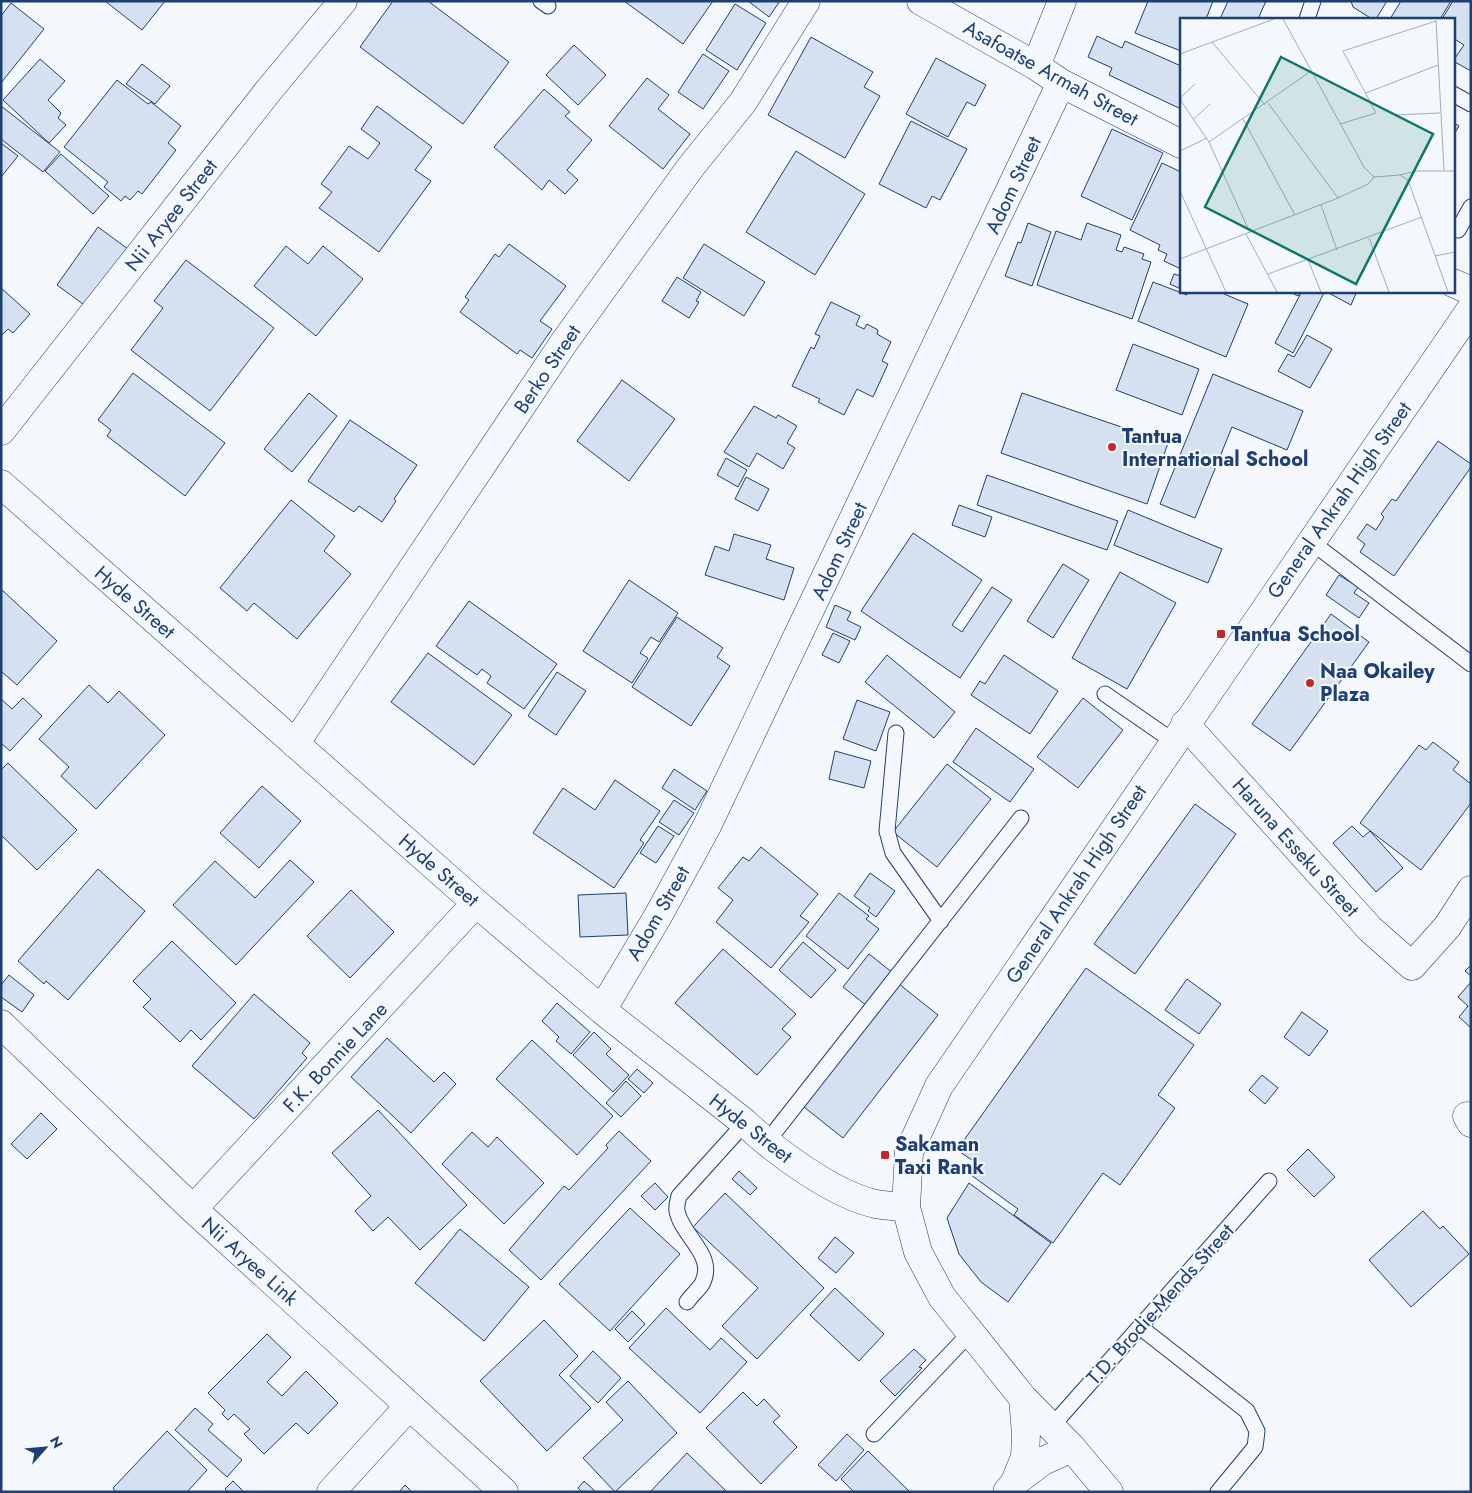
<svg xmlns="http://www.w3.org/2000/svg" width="1472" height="1493" viewBox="0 0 1472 1493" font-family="Jost,sans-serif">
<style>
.building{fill:#d5e0f0;stroke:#1d3f73}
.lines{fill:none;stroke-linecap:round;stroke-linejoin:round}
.lane-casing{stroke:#1d3f73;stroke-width:17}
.street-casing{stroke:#1d3f73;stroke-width:29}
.secondary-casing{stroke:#1d3f73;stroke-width:29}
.lane{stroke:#f4f7fb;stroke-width:15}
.street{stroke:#f4f7fb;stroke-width:28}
.secondary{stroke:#f4f7fb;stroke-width:28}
.poi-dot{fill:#c62828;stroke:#f4f7fb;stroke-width:2}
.labels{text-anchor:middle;stroke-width:4;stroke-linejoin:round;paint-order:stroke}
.street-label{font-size:20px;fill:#1d3f73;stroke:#f4f7fb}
.poi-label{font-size:20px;font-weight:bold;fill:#1d3f73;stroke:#f4f7fb;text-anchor:start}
.inset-road{fill:none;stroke:#9eadc5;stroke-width:1}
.view{fill:#0f766e;fill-opacity:0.15;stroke:#0f766e;stroke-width:2.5}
.inset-edge{fill:none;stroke:#1d3f73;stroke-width:2.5}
</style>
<rect width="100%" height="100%" fill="#f4f7fb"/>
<path class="building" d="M105 1H165L142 30Z
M393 1H428L509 62 463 124 360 47Z
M624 1H713L683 44Z
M748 1H780L769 17Z
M1148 1H1213L1206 19H1181V51L1135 33Z
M1228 1H1266L1258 19H1220Z
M1351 1H1387L1376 19H1372L1353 7Z
M1401 1H1451L1440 19H1390Z
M1453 1H1471V71L1453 61 1464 45 1453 38V19H1442Z
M11 3 44 29 1 83V16Z
M735 4 766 23 737 70 706 50Z
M1097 36 1122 48 1125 41 1181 66V109L1109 75 1112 68 1088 57Z
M811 37 873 72 864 87 880 96 845 158 768 115Z
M574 45 606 75 578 105 546 75Z
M703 54 729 71 703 109 678 92Z
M936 58 986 85 975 106 967 102 948 137 906 114Z
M40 59 65 81 48 100 61 113 58 118 66 125 49 143 3 100Z
M142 64 170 86 155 104 126 84Z
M647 78 669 95 658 109 690 134 663 169 609 126Z
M117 80 148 104 151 102 181 126 168 143 176 150 142 194 138 191 130 200 125 196 121 201 104 187 108 182 64 147Z
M544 89 570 112 565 116 592 140 567 170 578 180 565 194 549 180 542 190 494 147Z
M1 106 60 152 43 172 1 139Z
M377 106 432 147 415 170 431 181 379 252 319 208 332 192 321 184 349 146 368 159 380 143 361 129Z
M911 121 967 149 940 200 932 196 926 208 879 184Z
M1453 122 1459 126 1453 136Z
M1112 129 1163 153 1132 220 1081 196Z
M1 143 18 156 1 177Z
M796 151 865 194 815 275 746 232Z
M61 154 109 196 93 214 45 171Z
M1162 163 1181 172V269L1164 261 1167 254 1158 250 1160 245 1130 230Z
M1028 223 1051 232 1032 286 1005 276 1018 242 1021 243Z
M1087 223 1121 235 1116 250 1122 252 1124 247 1144 254 1142 259 1151 262 1132 319 1037 285 1056 231 1081 240Z
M98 227 128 249 87 307 57 285Z
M509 244 566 286 540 321 552 329 532 358 520 350 517 354 460 312 469 300 465 297 495 254 499 257Z
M704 244 765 282 744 316 683 278Z
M286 246 308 264 323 246 363 279 316 336 254 286Z
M186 260 274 328 210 411 131 350 163 308 154 301Z
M1174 274 1181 276V289L1170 284Z
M677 277 701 292 696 301 699 302 689 318 662 301Z
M1153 282 1187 295V291H1217L1248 304 1226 357 1138 321Z
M1 288 30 314 13 333 8 329 1 336Z
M1288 291H1301L1298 296Z
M1302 291H1325L1293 353 1275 343Z
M1325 291H1357L1351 305Z
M831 302 860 316 856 325 864 329 867 324 878 330 877 334 891 342 882 361 888 364 873 397 857 389 844 415 818 402 820 399 792 386 811 347 814 349 820 336 815 334Z
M1307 335 1332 349 1310 388 1278 371 1288 354 1294 357Z
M1133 344 1199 369 1182 415 1116 390Z
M133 373 225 443 185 496 107 436 111 430 98 420Z
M1213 374 1303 411 1287 450 1232 427 1195 518 1160 504Z
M622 380 675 419 629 481 577 441Z
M309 393 337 416 292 472 264 449Z
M1022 393 1168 443 1147 504 1001 453Z
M754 406 776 418 778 415 797 426 787 443 795 448 783 469 757 453 749 467 724 452Z
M350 420 417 465 394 499 396 501 382 522 359 506 354 512 308 481Z
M1438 441 1471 464V467L1394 576 1360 552 1365 544 1357 538 1367 524 1376 530 1384 517 1381 514 1392 499 1396 501Z
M726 458 747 470 738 487 717 475Z
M987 475 1118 521 1107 550 977 505Z
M746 477 769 489 758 511 735 499Z
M291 500 335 536 324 551 351 574 297 639 254 603 247 611 220 588Z
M959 505 992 517 985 537 952 525Z
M1128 510 1222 549 1208 583 1114 545Z
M913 533 982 580 952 625 962 632 992 587 1012 600 960 678 861 611Z
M734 534 771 545 766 559 794 568 784 600 705 575 715 546 729 551Z
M1063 564 1089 580 1053 638 1027 621Z
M1120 572 1176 603 1127 689 1072 658Z
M1339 575 1358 587 1354 593 1369 603 1359 618 1326 595Z
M629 580 678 613 659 642 651 637 640 653 648 658 632 683 583 651Z
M1 589 57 641 17 685 1 671Z
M469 601 557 664 524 709 487 683 491 676 482 669 477 675 436 646Z
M835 605 851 612 847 620 861 627 855 640 826 627Z
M1331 614 1369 642 1290 751 1252 724Z
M677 617 723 648 717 657 730 666 691 726 632 687Z
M833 633 850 641 839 663 822 655Z
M428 653 512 715 474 765 391 702Z
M887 655 955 712 934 738 865 682Z
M1004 655 1058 691 1030 734 971 695 980 681 985 684Z
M557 672 586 691 556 735 528 716Z
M89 685 108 703 119 691 165 735 96 809 61 776 69 767 39 739Z
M23 698 42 716 10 751 1 743V699L12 709Z
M1083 698 1123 730 1078 788 1037 757Z
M857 700 890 712 876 751 843 739Z
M976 728 1034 769 1010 802 953 762Z
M1433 742 1459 762 1453 770 1471 784V803L1421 870 1360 823 1419 745 1426 750Z
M835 751 871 761 864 788 829 779Z
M8 763 77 830 37 870 1 835V770Z
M947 764 991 799 937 867 893 832Z
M674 769 707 791 695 810 662 788Z
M615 780 660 811 640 840 644 843 614 888 533 833 563 788 595 810Z
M262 786 301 821 259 868 220 833Z
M674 800 694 813 679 835 659 822Z
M1195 804 1236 834 1135 974 1094 944Z
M658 826 674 836 656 863 640 853Z
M1352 826 1363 837 1370 831 1403 868 1376 892 1333 843Z
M761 847 818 894 800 916 809 922 771 968 716 922 733 900 718 888 743 857 749 861Z
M290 860 314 882 236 965 173 905 215 861 255 898Z
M98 869 145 911 68 1000 46 981 44 984 18 961Z
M870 873 895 891 876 917 868 911 870 908 854 896Z
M351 890 394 932 350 978 307 936Z
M626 893 628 935 580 937 578 895Z
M839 893 869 916 866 919 879 929 848 969 806 936Z
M172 941 236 1003 201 1040 191 1030 180 1042 143 1007 151 999 133 981Z
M803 942 836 970 811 998 779 970Z
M723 949 796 1014 782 1029 791 1037 757 1075 675 1003Z
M869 954 893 973 867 1006 843 987Z
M1471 965V976L1465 971Z
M1086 968 1194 1045 1158 1095 1175 1108 1120 1185 1103 1173 1053 1243 1014 1215 1018 1209 971 1175 978 1164 957 1150Z
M9 975 34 995 22 1012 1 997V985Z
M1187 979 1221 1004 1199 1034 1165 1010Z
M1471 982V1028L1459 1017 1468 1006 1458 997Z
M899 984 938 1015 843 1138 804 1107Z
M254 994 310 1043 302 1053 307 1058 254 1119 192 1066Z
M557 1003 590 1032 571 1054 556 1041 559 1037 542 1021Z
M1302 1012 1328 1031 1309 1056 1284 1037Z
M594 1032 611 1049 606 1054 629 1075 613 1092 573 1055Z
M387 1038 434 1082 444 1072 456 1084 411 1133 351 1077Z
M532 1040 613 1116 577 1155 496 1079Z
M637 1069 653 1083 644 1093 628 1079Z
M1262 1075 1278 1088 1265 1104 1249 1090Z
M626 1081 641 1096 621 1117 606 1103Z
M378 1110 467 1205 420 1250 388 1217 373 1231 355 1211 371 1196 332 1153Z
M41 1113 57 1129 27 1159 11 1144Z
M619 1131 651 1161 541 1280 509 1250 564 1186 569 1190 608 1148 606 1145Z
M472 1132 488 1147 497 1137 544 1183 504 1224 442 1164Z
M1308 1149 1335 1177 1314 1197 1287 1170Z
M739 1171 757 1188 750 1195 732 1179Z
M655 1183 668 1197 655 1210 641 1196Z
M969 1183 1051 1243 1008 1302 981 1282 959 1254 947 1218Z
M725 1193 824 1288 757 1359 722 1326 758 1288 693 1227Z
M630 1208 680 1254 610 1331 559 1284Z
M1423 1211 1440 1229 1443 1226 1469 1254 1411 1307 1369 1260Z
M460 1229 529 1287 484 1341 415 1283Z
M835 1237 854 1253 836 1273 818 1258Z
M835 1288 884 1334 859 1361 810 1315Z
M666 1308 710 1350 721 1338 747 1362 700 1413 629 1348Z
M632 1311 645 1324 628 1342 615 1329Z
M544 1320 578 1356 559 1375 591 1408 547 1451 480 1381Z
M267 1334 291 1357 267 1382 282 1396 306 1371 338 1403 308 1434 296 1423 264 1454 244 1434 250 1429 234 1414 228 1420 222 1414 225 1410 208 1393Z
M914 1349 926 1360 919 1367 922 1368 895 1396 880 1381Z
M593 1351 621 1378 598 1403 570 1376Z
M628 1381 677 1433 615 1492 583 1458 623 1420 606 1402Z
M743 1392 757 1406 764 1399 780 1416 773 1422 797 1447 761 1484 706 1428Z
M195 1408 213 1424 208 1430 242 1460 227 1477 175 1430Z
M167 1431 207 1470 187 1492H116L113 1488Z
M847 1434 864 1450 836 1481 818 1465Z
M868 1451 910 1492H854L841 1479Z
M687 1453 727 1492H650Z
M233 1481 244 1492H228L225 1489Z
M584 1481 596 1492H582L578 1488Z
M405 1485 412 1492H399Z"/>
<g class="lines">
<g class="lane-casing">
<path id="lane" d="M541 1 548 6
M1307 19 1313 1
M1453 94 1471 104
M1458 230 1471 207
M1310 541 1471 664
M1105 694 1173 741
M896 733 887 831 893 853 941 921
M766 1143 1021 818
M687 1302C691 1296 698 1290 702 1284 717 1255 682 1237 677 1211 676 1206 678 1200 679 1196L745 1123
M1140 1327 1247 1411 1257 1431 1255 1447 1218 1492
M1051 1427 1269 1181
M874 1434 970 1333"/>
</g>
<g class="street-casing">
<path id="street" d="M921 1 1036 66 1061 83 1181 144
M1036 66 1062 1
M1453 283 1471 291
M1 431 269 90 343 1
M1 484 476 903 602 1010 745 1123C776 1152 834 1195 876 1204 886 1206 896 1206 906 1207
M1185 724 1370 929 1412 966 1447 927 1471 890
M295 744 565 341 690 168 743 102 806 1
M602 1010 658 916 707 826 1061 83
M1 1024 193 1209 504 1492
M1467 1116 1471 1123
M193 1209 476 903
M331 1492 409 1406"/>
</g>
<g class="secondary-casing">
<path id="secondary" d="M1023 1398 1072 1448 1109 1492
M1015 1482 1043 1461 1072 1448
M1007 1492 1015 1482 1025 1457 1026 1434 1023 1398 942 1297 918 1252 906 1207 909 1152 939 1086 1471 309"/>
</g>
<use href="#lane" class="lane"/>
<use href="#street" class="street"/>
<use href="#secondary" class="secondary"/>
</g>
<g class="poi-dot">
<circle cx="1112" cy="447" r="5"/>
<rect x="1216" y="629" width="10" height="10" rx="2.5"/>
<circle cx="1310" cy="683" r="5"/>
<rect x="880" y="1150" width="10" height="10" rx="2.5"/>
</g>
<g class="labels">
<g class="street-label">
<text transform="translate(1051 73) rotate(29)" y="7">Asafoatse Armah Street</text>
<text transform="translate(1013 185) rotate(-65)" y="7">Adom Street</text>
<text transform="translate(171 215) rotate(-52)" y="7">Nii Aryee Street</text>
<text transform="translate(547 369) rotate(-56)" y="7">Berko Street</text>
<text transform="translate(1339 500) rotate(-55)" y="7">General Ankrah High Street</text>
<text transform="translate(839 551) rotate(-65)" y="7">Adom Street</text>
<text transform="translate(135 602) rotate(41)" y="7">Hyde Street</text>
<text transform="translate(1296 847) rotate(48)" y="7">Haruna Esseku Street</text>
<text transform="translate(439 870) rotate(41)" y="7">Hyde Street</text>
<text transform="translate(1076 884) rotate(-56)" y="7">General Ankrah High Street</text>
<text transform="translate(658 913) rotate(-60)" y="7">Adom Street</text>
<text transform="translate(335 1057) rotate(-47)" y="7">F.K. Bonnie Lane</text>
<text transform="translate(751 1128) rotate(38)" y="7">Hyde Street</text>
<text transform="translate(250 1261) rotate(42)" y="7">Nii Aryee Link</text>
<text transform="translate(1160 1304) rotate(-48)" y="7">T.D. Brodie-Mends Street</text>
</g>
<g class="poi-label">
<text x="1122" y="443">Tantua<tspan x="1122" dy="23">International School</tspan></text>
<text x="1231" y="641">Tantua School</text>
<text x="1320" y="678">Naa Okailey<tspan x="1320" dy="23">Plaza</tspan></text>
<text x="895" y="1151">Sakaman<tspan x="895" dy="23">Taxi Rank</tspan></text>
</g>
</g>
<g transform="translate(1180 18)">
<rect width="275" height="275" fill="#f4f7fb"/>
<path class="inset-road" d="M103 1 184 149 194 159 220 157 228 162 268 274M256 2 264 152M32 24 85 87M0 36 94 1M15 66 1 79V83L29 124 70 215M186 75 258 47M88 85 158 180M214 97 260 95M14 101 30 86M63 101 115 197M160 106 196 95 163 33 256 3M29 124 131 53M0 133 27 120M220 157 236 153H275M0 173 46 274M141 187 157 232M66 216 97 274M189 220 209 274M255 238 275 234M0 241 158 180 188 166 194 159M128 242 141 274M88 256 242 199"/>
<path class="view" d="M101 39 253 116 176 266 25 189Z"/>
<rect width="275" height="275" class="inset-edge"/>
</g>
<rect width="1472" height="1493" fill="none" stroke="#1d3f73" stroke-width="5"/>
<g transform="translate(45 1448) rotate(63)" stroke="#f4f7fb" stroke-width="4" paint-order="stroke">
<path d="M0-4L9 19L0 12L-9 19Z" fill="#1d3f73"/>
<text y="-8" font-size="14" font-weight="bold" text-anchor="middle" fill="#1d3f73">N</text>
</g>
</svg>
